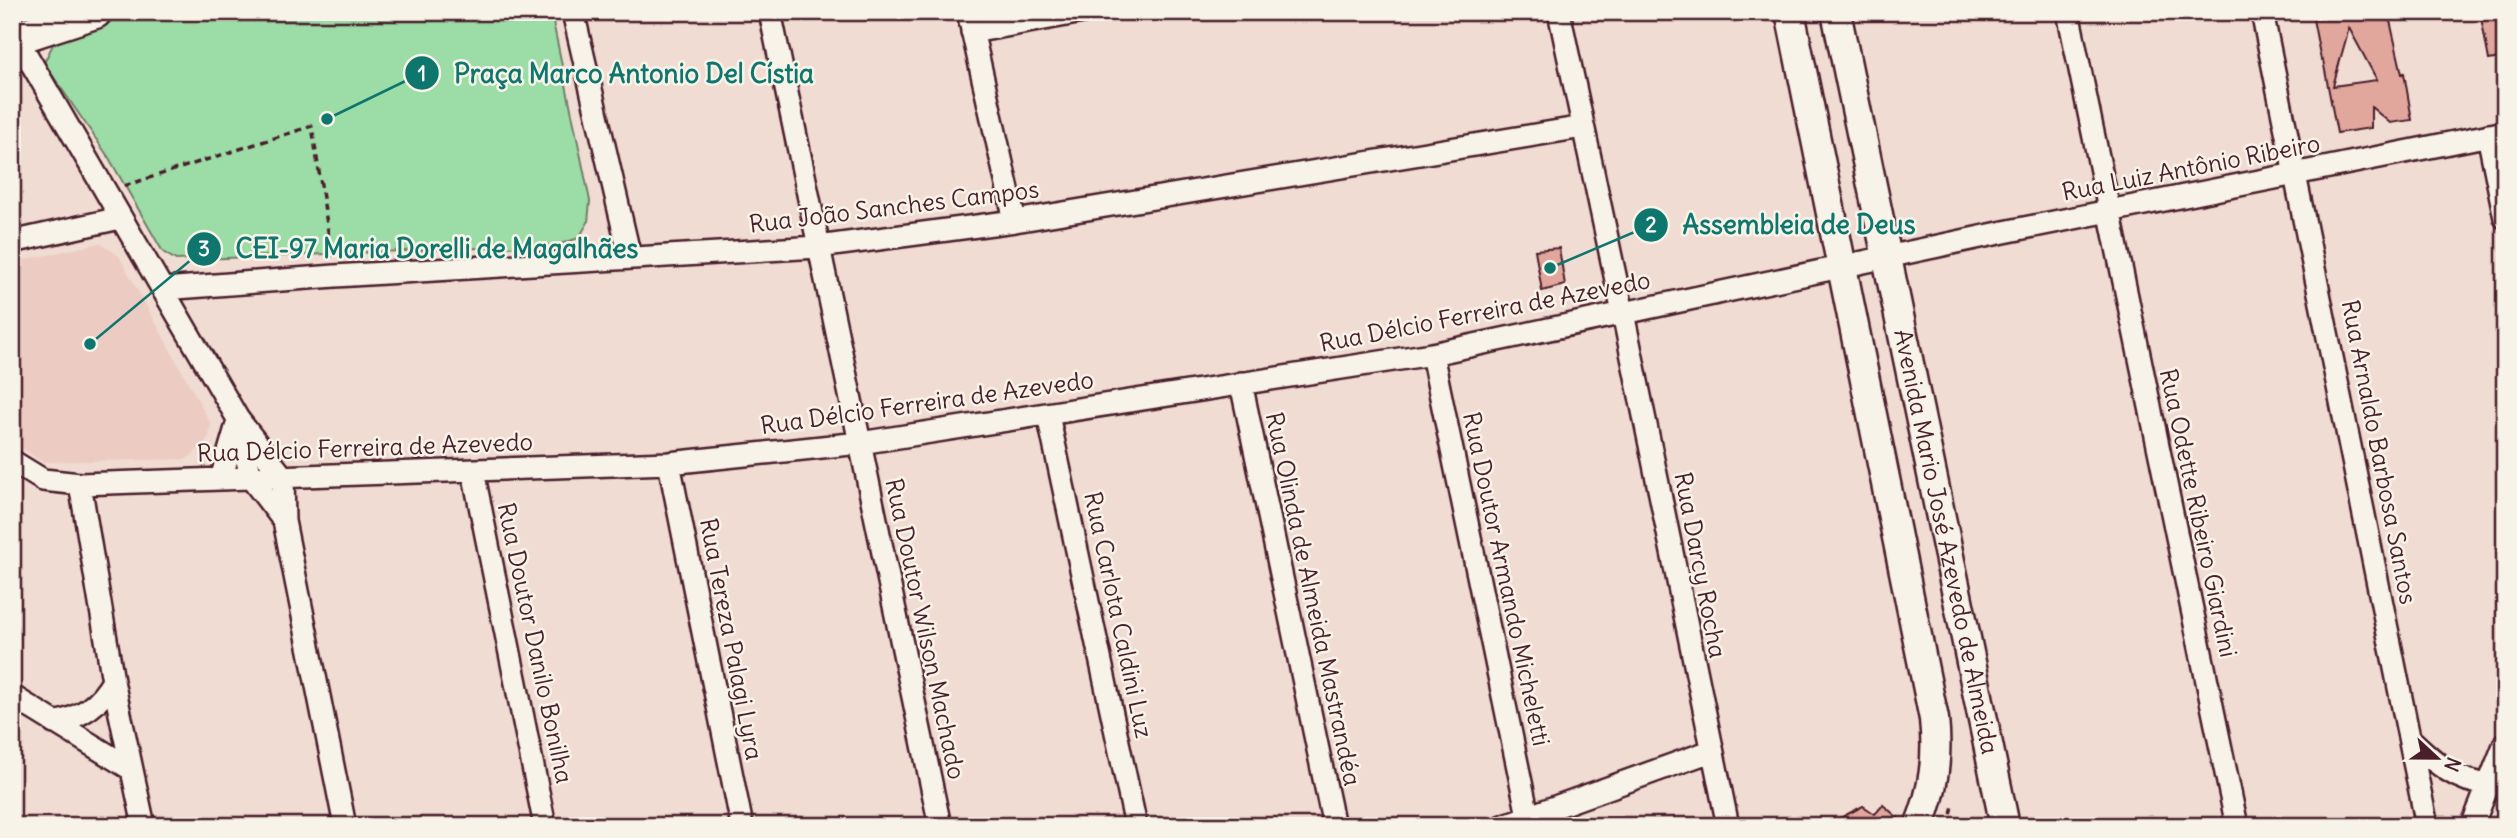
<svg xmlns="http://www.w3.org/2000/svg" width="2517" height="838" viewBox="0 0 2517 838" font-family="Delius,sans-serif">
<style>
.built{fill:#ecccc2}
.green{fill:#9bdca7;stroke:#727e69;stroke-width:2}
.building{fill:#e1a79d;stroke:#4a1f2b;stroke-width:2;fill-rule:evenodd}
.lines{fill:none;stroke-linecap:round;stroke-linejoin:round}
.minor-casing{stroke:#4a1f2b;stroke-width:26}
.tertiary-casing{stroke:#4a1f2b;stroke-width:33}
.secondary-casing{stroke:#4a1f2b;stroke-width:37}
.path{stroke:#4a1f2b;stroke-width:3.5;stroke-dasharray:7 5;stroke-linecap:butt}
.minor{stroke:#f7f3e8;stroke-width:21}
.tertiary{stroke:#f7f3e8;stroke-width:28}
.secondary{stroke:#f7f3e8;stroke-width:32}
.labels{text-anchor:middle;stroke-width:5;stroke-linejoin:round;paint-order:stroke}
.street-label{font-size:24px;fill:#4a1f2b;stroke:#f7f3e8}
.leader{fill:none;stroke:#0f766e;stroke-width:2.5}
.callout-dot{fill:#0f766e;stroke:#f7f3e8;stroke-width:2.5}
.mark-label{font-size:21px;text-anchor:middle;font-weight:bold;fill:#fff}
.callout-label{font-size:26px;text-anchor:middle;font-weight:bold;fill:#0f766e;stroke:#f7f3e8;stroke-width:5;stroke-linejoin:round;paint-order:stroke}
</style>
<rect width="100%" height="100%" fill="#f0dcd2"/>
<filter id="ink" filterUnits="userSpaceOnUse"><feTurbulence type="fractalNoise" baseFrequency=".0143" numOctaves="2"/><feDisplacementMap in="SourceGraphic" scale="14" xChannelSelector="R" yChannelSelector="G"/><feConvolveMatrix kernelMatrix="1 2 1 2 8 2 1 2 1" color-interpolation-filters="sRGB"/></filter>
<g filter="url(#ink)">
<path class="built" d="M100 243 119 256 211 424 209 436 204 445 187 459 43 462 12 442V263Z"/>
<path class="green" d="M139 12H551L590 201 588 222 579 238 557 245 176 260 163 252 109 158 44 63 56 38Z"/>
<path class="building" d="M2322 12H2388L2402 74 2404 73 2412 120 2390 123 2371 107V128L2337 133 2323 60H2321L2312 14ZM2349 28 2377 80 2333 86Z
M2480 12H2505V57L2489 60Z
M1559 248 1565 285 1542 291 1535 250Z
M1883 805 1903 822V826H1825L1863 806 1875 814Z"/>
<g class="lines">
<g class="minor-casing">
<path id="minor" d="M573 12 630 257
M770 12 940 826
M968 12 1015 221
M1559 12 1623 313 1728 826
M2068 12 2237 826
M2262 12 2427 826
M12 30 238 419 283 477 284 521 345 826
M972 32 1083 12
M2488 135 2505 218
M12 242 120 218
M163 289 335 276 818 247 1015 221 1583 127
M1432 354 1528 816
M1241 383 1334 826
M1048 415 1136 826
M239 424 251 478 284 521
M12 461 43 480 80 484 669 463 860 443 1432 354 2004 232 2505 132
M669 463 742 826
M473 471 545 826
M221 479 238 421
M80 484 113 681 144 826
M12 696 131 769
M54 723C82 717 99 705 113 681
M2411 740C2433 761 2457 783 2488 784
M1502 826 1711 751
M2472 826 2505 743"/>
</g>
<g class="tertiary-casing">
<g id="tertiary">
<path d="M1790 12 1934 719C1938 757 1934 790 1919 826"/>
<path id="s1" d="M1836 12 2005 826"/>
</g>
</g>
<g class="secondary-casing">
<path id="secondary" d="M12 39 95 12"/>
</g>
<path class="path" d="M124 186 312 126 332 257
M1949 826 1953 805"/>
<use href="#minor" class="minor"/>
<use href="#tertiary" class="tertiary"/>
<use href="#secondary" class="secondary"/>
</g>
</g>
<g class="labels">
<g class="street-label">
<text transform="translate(2191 168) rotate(-11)" y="8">Rua Luiz Antônio Ribeiro</text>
<text transform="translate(894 207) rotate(-7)" y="8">Rua João Sanches Campos</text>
<text transform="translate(1485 312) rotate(-11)" y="8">Rua Délcio Ferreira de Azevedo</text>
<text transform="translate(927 403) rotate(-8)" y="8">Rua Délcio Ferreira de Azevedo</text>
<text transform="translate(365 448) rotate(-2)" y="8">Rua Délcio Ferreira de Azevedo</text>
<text transform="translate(2379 452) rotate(79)" y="8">Rua Arnaldo Barbosa Santos</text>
<text transform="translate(2198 513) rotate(78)" y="8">Rua Odette Ribeiro Giardini</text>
<text dy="8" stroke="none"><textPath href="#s1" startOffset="541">Avenida Mario José Azevedo de Almeida</textPath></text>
<text transform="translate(1700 565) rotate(79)" y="8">Rua Darcy Rocha</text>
<text transform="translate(1506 579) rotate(78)" y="8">Rua Doutor Armando Micheletti</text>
<text transform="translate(1313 599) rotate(78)" y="8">Rua Olinda de Almeida Mastrandéa</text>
<text transform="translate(1118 615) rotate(78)" y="8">Rua Carlota Caldini Luz</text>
<text transform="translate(925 629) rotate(78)" y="8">Rua Doutor Wilson Machado</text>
<text transform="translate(731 639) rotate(79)" y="8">Rua Tereza Palagi Lyra</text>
<text transform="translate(535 643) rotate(78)" y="8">Rua Doutor Danilo Bonilha</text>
</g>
</g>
<path class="leader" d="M327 119L422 73M1550 268L1651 225M90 344L204 249"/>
<g class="callout-dot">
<circle cx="327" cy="119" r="7"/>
<circle cx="1550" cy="268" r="7"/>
<circle cx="90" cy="344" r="7"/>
<circle cx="422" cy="73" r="18"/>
<circle cx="1651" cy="225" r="18"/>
<circle cx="204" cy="249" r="18"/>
</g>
<g class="mark-label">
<text x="422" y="81">1</text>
<text x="1651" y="232">2</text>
<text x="204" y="256">3</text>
</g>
<g class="callout-label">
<text x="634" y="83">Praça Marco Antonio Del Cístia</text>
<text x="1799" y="234">Assembleia de Deus</text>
<text x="437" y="258">CEI-97 Maria Dorelli de Magalhães</text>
</g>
<rect width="2517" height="838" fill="none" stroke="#f7f3e8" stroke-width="42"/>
<rect x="21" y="21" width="2475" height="796" fill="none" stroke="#4a1f2b" stroke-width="2.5" filter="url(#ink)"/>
<g transform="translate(2437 758) rotate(112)" stroke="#f7f3e8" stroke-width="5" paint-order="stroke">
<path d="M0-5L12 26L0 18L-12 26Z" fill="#4a1f2b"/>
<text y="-10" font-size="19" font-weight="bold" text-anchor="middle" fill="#4a1f2b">N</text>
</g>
</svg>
